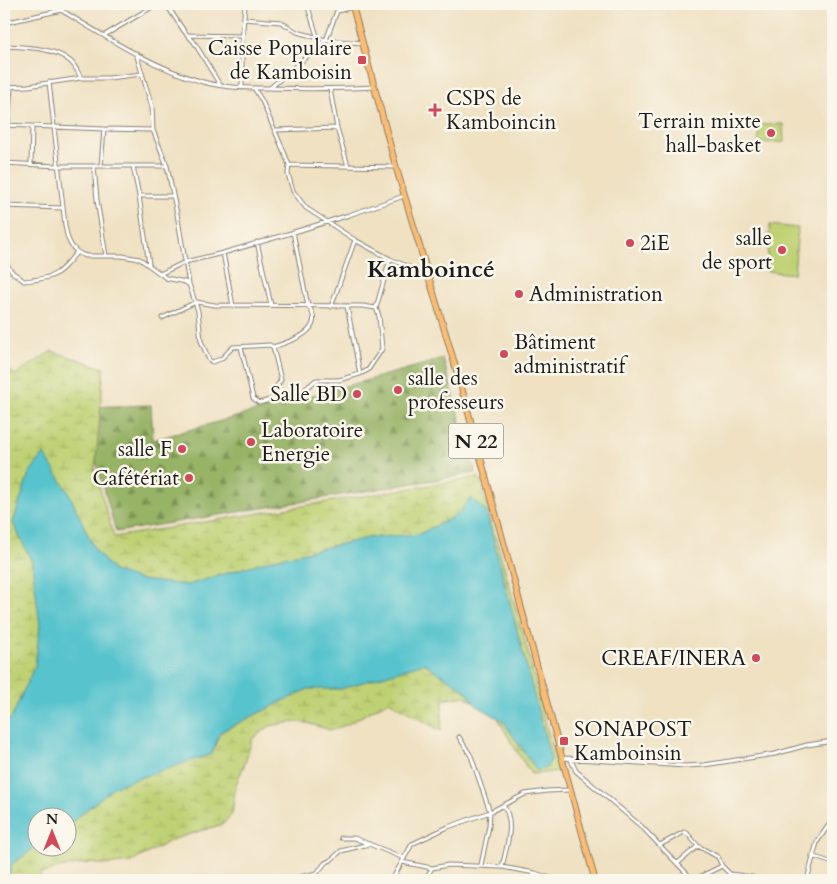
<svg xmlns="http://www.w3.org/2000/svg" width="837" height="884" viewBox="0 0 837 884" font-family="Cardo,serif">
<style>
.forest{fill:url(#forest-firs);stroke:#5a6841}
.wetland{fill:url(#wetland-marsh);stroke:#6e7648;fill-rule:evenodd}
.garden{fill:#bfd174;stroke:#6e7648}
.water{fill:#56c3cd;stroke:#397074}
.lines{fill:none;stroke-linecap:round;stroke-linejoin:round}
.minor-casing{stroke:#867e6f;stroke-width:5}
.primary-casing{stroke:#867e6f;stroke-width:7}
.minor{stroke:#fff;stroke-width:3}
.primary{stroke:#fdbc6f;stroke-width:5}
.poi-dot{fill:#d1495b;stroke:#fbf7ec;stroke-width:2}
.labels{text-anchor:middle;stroke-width:5;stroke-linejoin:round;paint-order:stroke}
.shield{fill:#fbf7ec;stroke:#5f5e5a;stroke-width:1}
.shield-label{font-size:20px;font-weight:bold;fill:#1c1c1c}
.poi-label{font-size:21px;fill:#1c1c1c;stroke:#fbf7ec;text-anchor:end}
.quarter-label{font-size:24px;font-weight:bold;fill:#1c1c1c;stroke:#fbf7ec}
</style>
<defs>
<pattern id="forest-firs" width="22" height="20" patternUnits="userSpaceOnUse" patternTransform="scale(1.25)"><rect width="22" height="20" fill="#97b366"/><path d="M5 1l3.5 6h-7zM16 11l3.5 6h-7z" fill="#7a9153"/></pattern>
<pattern id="wetland-marsh" width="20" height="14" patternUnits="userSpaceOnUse" patternTransform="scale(1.25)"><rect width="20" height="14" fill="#bfd174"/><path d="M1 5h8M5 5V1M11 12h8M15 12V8" fill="none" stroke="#a4b364"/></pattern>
</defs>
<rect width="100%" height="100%" fill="#fbf7ec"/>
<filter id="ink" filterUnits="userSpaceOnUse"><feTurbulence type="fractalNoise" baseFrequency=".02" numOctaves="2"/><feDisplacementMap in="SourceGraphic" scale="10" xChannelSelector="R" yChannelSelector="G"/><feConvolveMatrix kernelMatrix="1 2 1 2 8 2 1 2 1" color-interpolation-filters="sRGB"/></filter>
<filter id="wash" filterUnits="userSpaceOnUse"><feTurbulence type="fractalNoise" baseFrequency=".0096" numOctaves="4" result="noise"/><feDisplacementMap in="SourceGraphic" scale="20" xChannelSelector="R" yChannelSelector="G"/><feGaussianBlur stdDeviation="1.12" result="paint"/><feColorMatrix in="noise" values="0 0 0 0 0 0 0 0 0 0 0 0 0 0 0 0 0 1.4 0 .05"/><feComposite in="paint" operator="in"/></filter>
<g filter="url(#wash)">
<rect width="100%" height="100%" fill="#efe1c2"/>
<path class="forest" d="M443 359 476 473 116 532 81 407 151 405 153 440Z"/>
<path class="wetland" d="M52 351 104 368 95 471 114 537 479 477 527 648 558 772 531 774 512 744 498 718 464 696 443 700 441 731 389 701 346 725 330 730 307 723 293 722 270 726 252 739 245 763 236 784 232 814 223 824 174 839 131 862 105 865 90 863 59 868 41 874 38 880H4V366L15 375ZM38 816H68V846H38Z"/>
<path class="garden" d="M783 124 784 142 759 143 758 125Z
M770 225 798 228 794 274 766 271Z"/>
<path class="water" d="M44 454 69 493 94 548 113 571 141 580 187 585 270 560 367 538 419 534 457 515 471 498 486 511 551 760 546 768 537 771 503 721 476 705 466 691 424 663 341 689H308L220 732 212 754 115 786 68 825V816H38L37 846 11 865 9 880H4V722L11 719 35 665 40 626 32 562 13 523 29 473Z"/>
</g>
<g filter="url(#ink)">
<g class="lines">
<g class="minor-casing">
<path id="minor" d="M51 4C98 32 150 67 203 82 224 88 246 88 268 88 303 89 339 89 374 87
M166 4 184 31 194 42 220 85
M307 4 318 39
M244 19 281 22 297 32 326 40 337 11 353 7
M4 23 62 10 71 4
M105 35 157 4
M188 35 243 36
M4 46C25 47 53 47 70 61 75 65 78 72 81 78
M136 53 152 107 153 130 167 166 177 214 189 284 198 311 201 341 209 360 212 362 221 359 233 347 270 345 273 347 281 380 274 390 273 400
M49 82 65 225C67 239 71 252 86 256H122L140 259 166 278 185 282 188 284
M4 87 28 86 81 78H109L142 74
M242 88V42L245 4
M254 88 262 101 284 152 289 165 288 174 293 191 306 208 355 240 390 259 416 270H427
M270 88 326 40 363 43
M330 89 337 128 348 166
M4 125 104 129
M8 125 11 87
M276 130 337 128
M4 163 58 166H167
M31 164 32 126
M289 165 396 167
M94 166 97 200 106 256
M101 166 104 129 153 130
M133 166 139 196
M4 206 63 208
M257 242 271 305
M223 253 233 306
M4 261 12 272 24 281C55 278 57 276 77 252
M149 264 139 196H173
M162 273 185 262 223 253 291 233 349 215 404 196
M331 307 355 240
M376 308 390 259
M162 318 196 302 215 305 363 306 376 308 379 316 382 349 368 370 360 374
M241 347 253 398 259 403 303 391 316 380H339L360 374 347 306
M273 347C289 342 328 331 308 306L293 232
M562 758 685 766 704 765 775 754 807 745 833 741
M570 758 576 771 642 827 693 880
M341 838H354L404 858
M660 845 684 832 687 833 698 846
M812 856 833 863
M402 862 432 868 448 865 502 867 535 873 547 877
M678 863 698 846 718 857 722 866 693 880
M481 865 489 826 490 812 525 794 547 791 570 790
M722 866 730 874 752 877 758 880
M502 867C506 848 516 822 503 805
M221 878 229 880
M287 880 317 873 325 863 331 860 341 851 369 844
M392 880 412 844 448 827 490 812 471 756 459 737
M425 880 432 868
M546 880 547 877 559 880
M576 880 594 879
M807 880 817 842 833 819"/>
</g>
<g class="primary-casing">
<path id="primary" d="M352 4 396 167 460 382 595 880"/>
</g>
<use href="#minor" class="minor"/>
<use href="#primary" class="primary"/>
</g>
</g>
<g class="poi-dot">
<rect x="357" y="55" width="10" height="10" rx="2.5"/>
<path d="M432.5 102.5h5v5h5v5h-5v5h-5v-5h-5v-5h5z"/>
<circle cx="771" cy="133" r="5"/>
<circle cx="630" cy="243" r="5"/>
<circle cx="782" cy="250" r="5"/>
<circle cx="519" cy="294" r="5"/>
<circle cx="504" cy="354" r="5"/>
<circle cx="398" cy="390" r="5"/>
<circle cx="357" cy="394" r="5"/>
<circle cx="251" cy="442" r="5"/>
<circle cx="182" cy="449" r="5"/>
<circle cx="189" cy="478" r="5"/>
<circle cx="756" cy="658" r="5"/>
<rect x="559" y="736" width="10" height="10" rx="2.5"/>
</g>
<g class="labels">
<rect class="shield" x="448.5" y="423.5" width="55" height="35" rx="4"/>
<g class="shield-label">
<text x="476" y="448">N 22</text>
</g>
<g class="poi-label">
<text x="352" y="55">Caisse Populaire<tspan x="352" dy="24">de Kamboisin</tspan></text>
<text x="446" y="105" text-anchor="start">CSPS de<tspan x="446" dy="24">Kamboincin</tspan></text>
<text x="761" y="128">Terrain mixte<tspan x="761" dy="24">hall-basket</tspan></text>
<text x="772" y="245">salle<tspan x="772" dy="24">de sport</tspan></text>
<text x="640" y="250" text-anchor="start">2iE</text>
<text x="529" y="301" text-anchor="start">Administration</text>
<text x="514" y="349" text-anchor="start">Bâtiment<tspan x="514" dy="24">administratif</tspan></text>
<text x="408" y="385" text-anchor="start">salle des<tspan x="408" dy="24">professeurs</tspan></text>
<text x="347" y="401">Salle BD</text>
<text x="261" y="437" text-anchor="start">Laboratoire<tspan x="261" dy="24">Energie</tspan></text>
<text x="172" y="456">salle F</text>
<text x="179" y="485">Cafétériat</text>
<text x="746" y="665">CREAF/INERA</text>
<text x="574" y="736" text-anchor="start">SONAPOST<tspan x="574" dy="24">Kamboinsin</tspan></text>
</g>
<g class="quarter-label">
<text x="431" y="277">Kamboincé</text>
</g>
</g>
<rect width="837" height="884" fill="none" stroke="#fbf7ec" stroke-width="20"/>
<g transform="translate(52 832)"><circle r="24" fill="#fbf7ec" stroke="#a29f99"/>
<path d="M0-4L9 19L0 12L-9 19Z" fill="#d1495b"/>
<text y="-8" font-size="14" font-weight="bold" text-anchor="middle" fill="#1c1c1c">N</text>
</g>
</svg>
